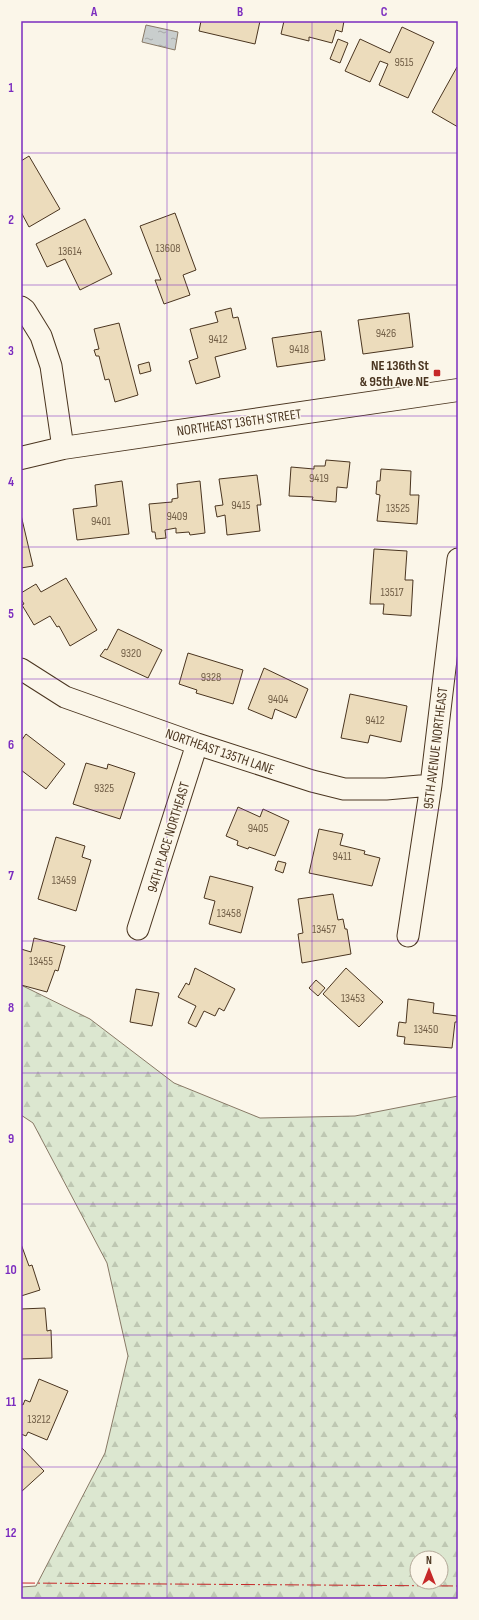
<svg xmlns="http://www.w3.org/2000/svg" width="479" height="1620" viewBox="0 0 479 1620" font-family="'Sofia Sans Condensed',sans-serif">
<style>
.forest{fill:url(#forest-firs);stroke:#887966;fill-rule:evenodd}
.water{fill:url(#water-ripples);stroke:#887966}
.building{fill:#ecdcbc;stroke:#4a3520}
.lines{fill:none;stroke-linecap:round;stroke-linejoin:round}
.street-casing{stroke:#4a3520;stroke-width:23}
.secondary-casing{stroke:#4a3520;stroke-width:24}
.street{stroke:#fbf6e9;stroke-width:21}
.secondary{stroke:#fbf6e9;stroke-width:22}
.power{stroke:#c62828;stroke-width:1;stroke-dasharray:14 3 2 3;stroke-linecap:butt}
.grid{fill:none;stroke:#7b2cbf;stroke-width:1;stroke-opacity:0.55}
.poi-dot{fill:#c62828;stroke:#fbf6e9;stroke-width:1.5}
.labels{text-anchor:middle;stroke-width:3;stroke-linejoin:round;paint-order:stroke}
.number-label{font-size:12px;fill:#725f47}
.poi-label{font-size:14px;font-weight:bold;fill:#4a3520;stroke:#fbf6e9;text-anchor:end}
.street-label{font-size:14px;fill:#4a3520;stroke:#fbf6e9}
.neatline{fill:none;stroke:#7b2cbf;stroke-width:1.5}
.grid-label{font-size:13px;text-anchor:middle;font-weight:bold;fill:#7b2cbf}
</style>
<defs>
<pattern id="forest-firs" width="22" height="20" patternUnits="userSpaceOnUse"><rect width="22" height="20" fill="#dce7d0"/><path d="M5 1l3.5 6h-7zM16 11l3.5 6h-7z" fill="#bec7b2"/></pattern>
<pattern id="water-ripples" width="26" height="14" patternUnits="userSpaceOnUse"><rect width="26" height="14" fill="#c9cecd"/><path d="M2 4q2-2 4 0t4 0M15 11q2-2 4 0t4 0" fill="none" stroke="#a5a8a6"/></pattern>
</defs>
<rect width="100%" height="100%" fill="#fbf6e9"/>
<path class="forest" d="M21 985 90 1019 174 1083 260 1118 355 1116 458 1096V1413L455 1415 458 1422V1599H21V1587L36 1586 105 1453 128 1356 107 1263 33 1123 21 1115ZM417 1558H441V1582H417Z"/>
<path class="water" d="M146 25 178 32 175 50 142 42Z"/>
<path class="building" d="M201 21H260L255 44 199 31Z
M284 21H344L342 32 336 30 332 43 309 37V41L281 34Z
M402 27 434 42 408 98 379 85 388 64 380 61 370 82 345 71 360 39 390 53Z
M338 39 348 43 340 63 330 59Z
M457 67H458V127L432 112Z
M29 156 60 209 29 227 21 212V161Z
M175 213 196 270 183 275 190 295 164 304 155 280H161L140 226Z
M85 219 112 274 80 290 65 259 47 267 36 244Z
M231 308 233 318 238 317 246 349 215 357 220 377 196 384 189 361 198 358 190 329 218 322 215 312Z
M409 313 413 347 363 354 358 320Z
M119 323 138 395 115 402 109 379 105 380 99 356H96L94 350 99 349 94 329Z
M321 331 325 360 277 367 272 338Z
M149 362 151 371 140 374 138 365Z
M326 460 350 462 347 488 337 487 336 502 312 500 313 497 289 496 291 467 314 469V466H325Z
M381 469 411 471 410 495H419L417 524 377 521 380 495 376 494 377 481H380Z
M257 475 261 505H257L260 531 227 535 225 515 217 517 215 506 223 505 219 479Z
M122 481 129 534 77 540 73 509 97 506 95 485Z
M200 481 205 533 190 535 189 532 176 533V528L165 530 166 538 156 539 155 532H152L149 504 172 502V499L178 498 177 484Z
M21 515 33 566 21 568Z
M374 549 407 551 405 580H413L411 616 383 614 384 604H370Z
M66 578 97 630 70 646 59 626 57 627 50 616 34 625 22 605 24 604 21 599V593L36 584 41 592Z
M118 629 162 650 148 678 100 656 105 649 107 650Z
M188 653 243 670 233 704 196 693 197 690 179 684Z
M264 668 308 689 296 718 275 709 272 719 248 709Z
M350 694 407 706 401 742 370 735 368 743 341 738Z
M26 734 65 764 46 789 21 770V741Z
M86 763 107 769 108 764 135 773 120 819 73 804Z
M238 807 260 817 263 809 289 821 275 856 249 847 248 849 237 845 238 841 226 836Z
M319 829 343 834 340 845 365 851 364 854 380 858 372 886 309 873Z
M56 837 85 846 82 857 91 860 76 911 38 899Z
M278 861 286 863 283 873 275 870Z
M210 876 253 887 241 933 209 924 215 901 204 898Z
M333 894 338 920 343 919 345 929H347L351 954 302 963 298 934 303 933 298 899Z
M34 938 65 946 58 971 55 970 47 992 21 985V949L31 952Z
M195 968 235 989 224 1011 219 1008 215 1016 204 1011 196 1027 188 1023 196 1006 178 997 186 983 189 985Z
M346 968 383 1002 359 1027 323 994Z
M316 980 325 988 318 996 309 988Z
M136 989 159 993 152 1026 130 1022Z
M408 999 434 1003 433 1013 457 1016V1022H455L452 1048 404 1044 405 1037 397 1036 399 1022 406 1023Z
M21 1244 29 1266 32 1265 40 1290 21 1296Z
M45 1308 47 1331 51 1330 52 1358 21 1359V1309Z
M39 1379 68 1391 47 1440 28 1432 26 1436 21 1434V1404L23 1405 25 1400 30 1402Z
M21 1447 44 1471 21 1492Z"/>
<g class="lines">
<g class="street-casing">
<path id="street" d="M21 307 25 310 41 336 51 366 63 448
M21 669 65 697 197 744 312 781 344 789H386L431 785
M138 929 197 744
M408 936 431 785 458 559"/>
</g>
<g class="secondary-casing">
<path id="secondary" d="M21 458 63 448 458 390"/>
</g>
<use href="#street" class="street"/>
<use href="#secondary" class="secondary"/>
<path class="power" d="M21 1583 458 1586"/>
</g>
<path class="grid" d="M167 21V1599M312 21V1599M21 153H458M21 285H458M21 416H458M21 547H458M21 679H458M21 810H458M21 941H458M21 1073H458M21 1204H458M21 1335H458M21 1467H458"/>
<rect class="poi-dot" x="433" y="369" width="8" height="8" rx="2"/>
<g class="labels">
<g class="number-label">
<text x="404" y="66">9515</text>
<text x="168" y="252">13608</text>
<text x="70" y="255">13614</text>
<text x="386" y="337">9426</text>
<text x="218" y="343">9412</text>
<text x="299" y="353">9418</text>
<text x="319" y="482">9419</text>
<text x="241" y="509">9415</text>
<text x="398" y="512">13525</text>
<text x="177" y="520">9409</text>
<text x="101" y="525">9401</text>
<text x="392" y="596">13517</text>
<text x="131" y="657">9320</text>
<text x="211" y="681">9328</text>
<text x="278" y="703">9404</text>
<text x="375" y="724">9412</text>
<text x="104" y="792">9325</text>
<text x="258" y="832">9405</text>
<text x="342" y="860">9411</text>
<text x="64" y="884">13459</text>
<text x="229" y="917">13458</text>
<text x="324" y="933">13457</text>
<text x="41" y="965">13455</text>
<text x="353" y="1002">13453</text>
<text x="426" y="1033">13450</text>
<text x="39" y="1423">13212</text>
</g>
<g class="poi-label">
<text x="429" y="370">NE 136th St<tspan x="429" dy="16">&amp; 95th Ave NE</tspan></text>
</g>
<g class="street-label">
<text transform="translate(239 422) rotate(-8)" y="5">NORTHEAST 136TH STREET</text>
<text transform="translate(435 748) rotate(-83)" y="5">95TH AVENUE NORTHEAST</text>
<text transform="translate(220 751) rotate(19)" y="5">NORTHEAST 135TH LANE</text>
<text transform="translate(168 837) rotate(-73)" y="5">94TH PLACE NORTHEAST</text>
</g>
</g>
<rect width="479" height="1620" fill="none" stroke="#fbf6e9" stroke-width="44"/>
<g transform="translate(429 1570)"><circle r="19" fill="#fbf6e9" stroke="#b4a999"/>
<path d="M0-3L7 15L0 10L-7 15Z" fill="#c62828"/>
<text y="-6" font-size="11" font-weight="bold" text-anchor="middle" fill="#4a3520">N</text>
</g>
<rect x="22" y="22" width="435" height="1576" class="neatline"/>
<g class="grid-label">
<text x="94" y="16">A</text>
<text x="240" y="16">B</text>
<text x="384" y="16">C</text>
<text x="11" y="92">1</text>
<text x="11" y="224">2</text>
<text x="11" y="355">3</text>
<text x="11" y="486">4</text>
<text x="11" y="618">5</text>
<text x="11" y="749">6</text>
<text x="11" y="880">7</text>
<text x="11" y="1012">8</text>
<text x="11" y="1143">9</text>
<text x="11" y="1274">10</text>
<text x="11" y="1406">11</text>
<text x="11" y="1537">12</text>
</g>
</svg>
